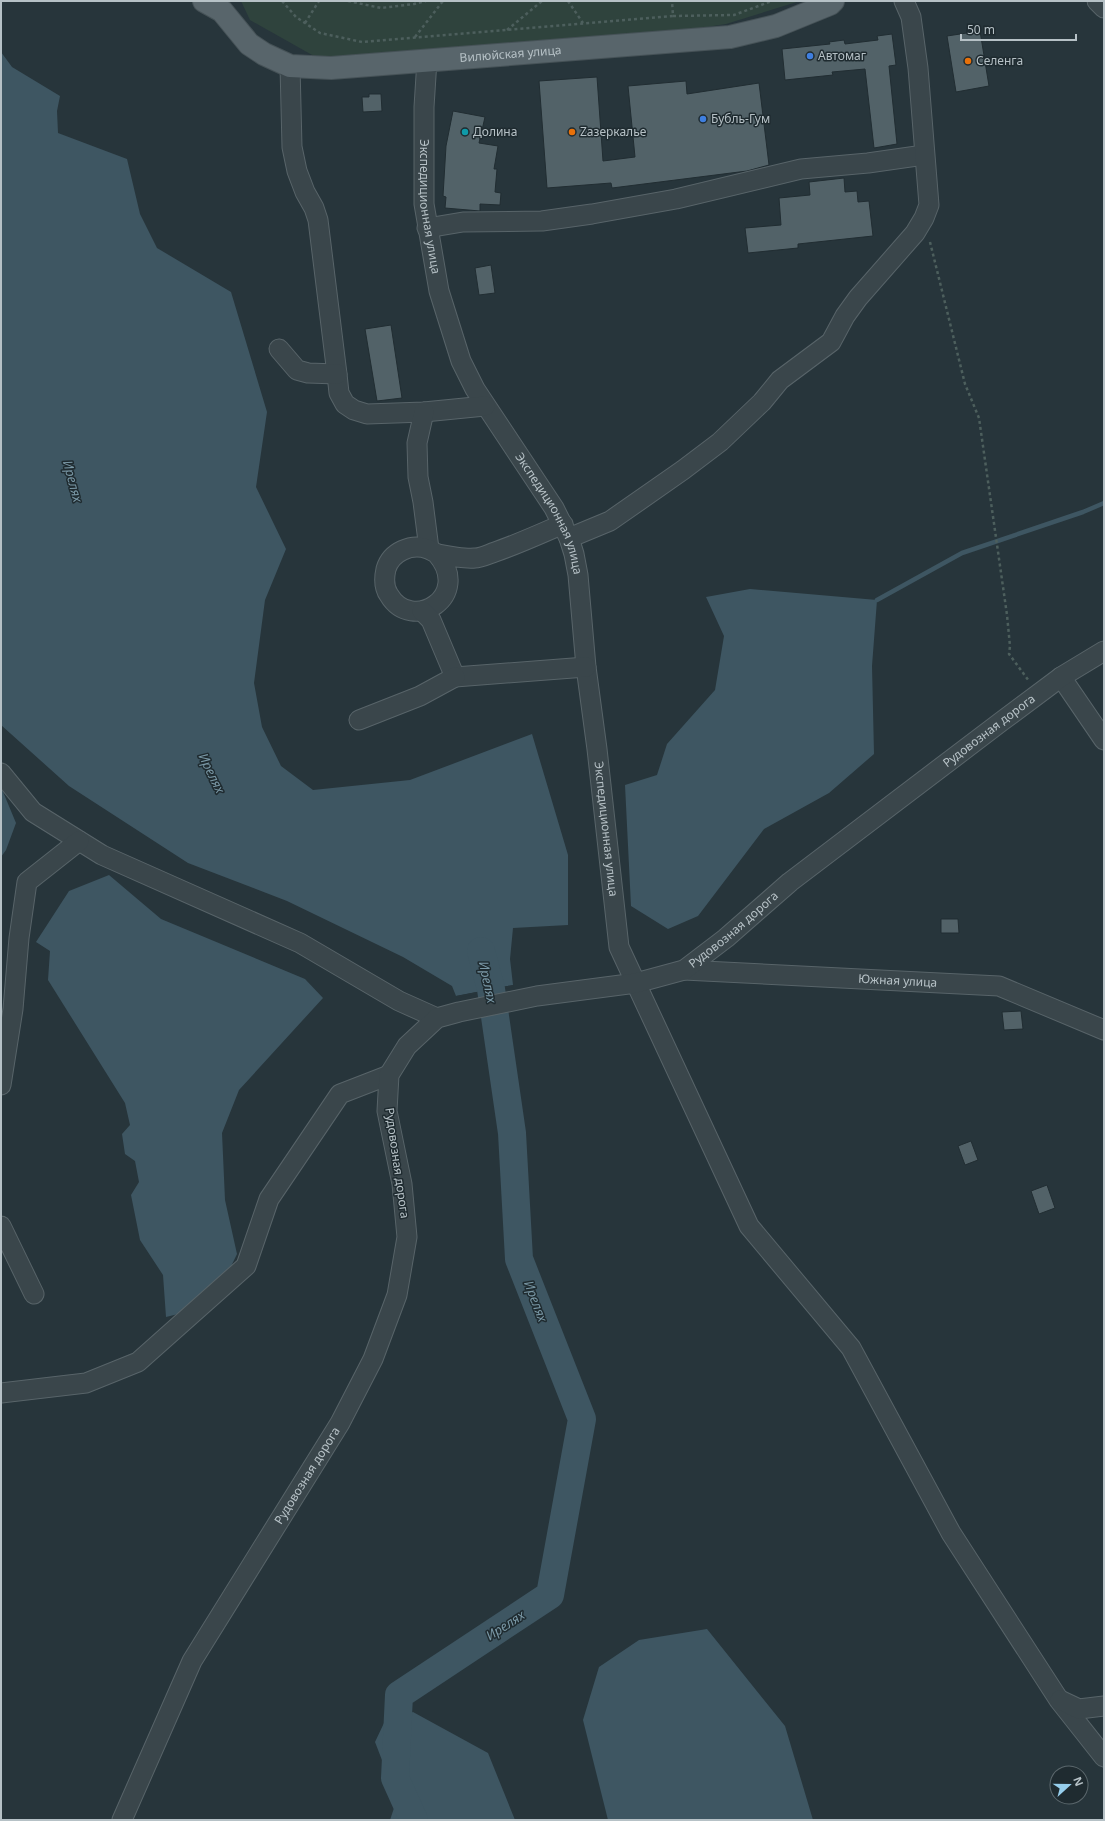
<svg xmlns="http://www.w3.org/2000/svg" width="1105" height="1821" viewBox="0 0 1105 1821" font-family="'Noto Sans',sans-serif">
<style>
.green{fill:#2f433d}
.water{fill:#3e5662}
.pier{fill:#27353b}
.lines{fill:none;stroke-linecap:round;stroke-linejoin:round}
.stream{stroke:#3e5662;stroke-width:4.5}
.river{stroke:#3e5662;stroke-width:28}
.building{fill:#526268;stroke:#212d32}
.minor-casing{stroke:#586469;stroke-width:21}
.major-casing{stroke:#465257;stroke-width:24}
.path{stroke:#4d5f5d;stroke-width:2.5;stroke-dasharray:3 3;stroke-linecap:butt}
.minor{stroke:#3a464b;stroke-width:19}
.major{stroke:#58656b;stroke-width:22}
.shop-dot{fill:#3f7fe0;stroke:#1f2b30;stroke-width:1.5}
.food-dot{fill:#e8710a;stroke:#1f2b30;stroke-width:1.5}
.culture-dot{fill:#0f9aa8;stroke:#1f2b30;stroke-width:1.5}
.labels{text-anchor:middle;stroke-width:3;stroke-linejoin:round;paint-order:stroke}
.street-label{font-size:12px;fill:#b6c1c6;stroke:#1f2b30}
.poi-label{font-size:12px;fill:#b6c1c6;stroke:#1f2b30;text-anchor:start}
.water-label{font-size:13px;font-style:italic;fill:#7a98a6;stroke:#1f2b30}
</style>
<rect width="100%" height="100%" fill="#27353b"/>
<path class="green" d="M241 1H800L726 24 669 33 321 60 250 20Z"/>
<path class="water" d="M1 52 12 67 60 96 57 111 58 133 127 159 140 214 157 248 231 292 267 412 256 487 286 549 265 600 254 683 262 727 281 766 313 790 410 780 532 734 568 855V925L513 928 510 959 513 985 456 996 452 986 403 957 287 901 188 863 69 786 1 725Z
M750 589 877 600 872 666 874 754 829 793 764 829 698 916 668 929 631 906 625 785 657 775 667 744 715 690 724 636 706 597Z
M1 787 16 823 6 850 1 857Z
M109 875 161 919 305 979 323 998 239 1090 222 1133 225 1200 237 1254 225 1279 186 1312 166 1317 163 1275 140 1240 131 1195 139 1182 135 1161 125 1154 122 1134 130 1125 125 1103 48 980 50 951 36 942 69 891Z
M707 1629 785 1726 813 1820H608L583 1720 599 1667 639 1640Z
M413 1712 488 1753 515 1820H390L397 1799 375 1742 384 1723Z"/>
<path class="pier" d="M513 985 514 987 456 998V996Z"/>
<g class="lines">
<path class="stream" d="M877 600 962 553 1083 512 1104 503"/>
<path class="river" d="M414 1820 395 1778 399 1695 550 1595 582 1419 519 1259 512 1133 491 989 481 951"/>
</g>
<path class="building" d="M980 31 989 86 956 92 947 36Z
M892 34 896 65 889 66 897 144 874 148 865 69 832 72 833 75 785 80 782 49 830 44 829 42 844 40 845 44 878 40 877 36Z
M597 77 603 161 635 157 628 86 686 81 687 94 759 83 769 165 747 171 612 188 611 183 547 188 539 81Z
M369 94H381L382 111 363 112 362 97H369Z
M453 111 485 117 479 143 498 146 494 169H497L495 192 501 193 500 205 480 204V211L445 208 446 197 443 196 446 146Z
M844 178 845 192 857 191 858 202 869 201 873 236 798 244V248L748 253 745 228 781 225 779 198 810 195 809 182Z
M491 265 495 293 479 295 475 268Z
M391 325 402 398 377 401 365 329Z
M941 919H958L959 933H941Z
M1021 1011 1023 1029 1004 1030 1002 1012Z
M971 1141 978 1160 965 1165 958 1146Z
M1047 1185 1055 1208 1039 1214 1031 1191Z"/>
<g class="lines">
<g class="minor-casing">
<g id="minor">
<path d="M1097 1 1104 8"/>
<path id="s1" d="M427 60 424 107V204L439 291 461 361 475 389 554 508 569 538 574 554 578 575 586 667 597 749 619 947 749 1226 851 1348 951 1533 1059 1700 1104 1757"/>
<path d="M290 66 292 147 297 171 305 192 314 208 318 220 337 374 339 393 345 404 354 410 367 414 424 412 485 406"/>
<path d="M427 228 463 222 542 221 592 214 676 199 801 169 868 163 924 155"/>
<path d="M279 349 297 370 308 373 337 374"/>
<path d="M424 412 417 443 418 477 423 502 429 549"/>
<path d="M569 538 610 521 683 470 720 442 762 402 780 380 831 342 845 316 858 298 915 233 924 218 929 205 918 68 911 17 904 1"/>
<path d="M437 554C473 596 412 634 389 595 384 588 384 578 386 569 391 552 411 543 428 549 431 550 435 553 438 554 447 556 466 559 475 558 481 558 489 554 495 552 518 544 540 534 563 524"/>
<path d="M422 611 431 620 455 677 586 667"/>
<path d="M1061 677 1104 740"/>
<path d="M359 720 420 696 455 677"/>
<path d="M1 773 33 812 102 855 300 943 399 1001 437 1018"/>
<path id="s2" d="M684 970 999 986 1104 1030"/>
<path d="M1 1085 13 1009 19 938 27 882 79 841"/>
<path d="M1 1226 34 1294"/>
<path d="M1 1393 86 1383 138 1362 246 1266 269 1199 340 1094 389 1075"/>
<path d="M1060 1700 1079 1709 1104 1706"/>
<path id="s3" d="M122 1820 192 1661 340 1423 373 1359 397 1295 407 1237 402 1184 387 1111 389 1075 407 1046 437 1018 459 1012 537 996 636 983 684 970 726 938 790 882 1002 721 1061 677 1104 651"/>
</g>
</g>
<g class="major-casing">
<g id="major">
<path id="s4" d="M204 1 222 11 249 44 264 54 290 66 331 68 730 37 776 26 830 4 833 1"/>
</g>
</g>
<path class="path" d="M282 1 296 17 320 33 362 42 673 16 672 1
M348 1 381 8 414 4 426 1
M568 1 583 23
M673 16 734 15 772 1
M305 23 319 1
M507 30 542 1
M415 37 443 1
M930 242 965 384 979 418 1007 615 1010 646 1009 654 1029 681"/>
<use href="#minor" class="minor"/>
<use href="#major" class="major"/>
</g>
<g class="shop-dot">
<circle cx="810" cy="56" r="4"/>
<circle cx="703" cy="119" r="4"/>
</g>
<g class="food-dot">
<circle cx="968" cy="61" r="4"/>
<circle cx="572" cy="132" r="4"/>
</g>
<circle class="culture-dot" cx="465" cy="132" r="4"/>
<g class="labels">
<g class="street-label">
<text dy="4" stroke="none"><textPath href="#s4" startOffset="331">Вилюйская улица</textPath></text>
<text dy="4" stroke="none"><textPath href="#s1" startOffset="147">Экспедиционная улица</textPath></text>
<text dy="4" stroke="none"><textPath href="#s1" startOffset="483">Экспедиционная улица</textPath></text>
<text dy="4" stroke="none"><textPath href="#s3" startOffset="1532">Рудовозная дорога</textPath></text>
<text dy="4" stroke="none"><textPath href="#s1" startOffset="807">Экспедиционная улица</textPath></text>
<text dy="4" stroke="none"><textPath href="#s3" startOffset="1208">Рудовозная дорога</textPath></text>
<text dy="4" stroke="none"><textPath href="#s2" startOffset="214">Южная улица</textPath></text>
<text transform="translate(397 1163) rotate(82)" y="4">Рудовозная дорога</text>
<text dy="4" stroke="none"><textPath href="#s3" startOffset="392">Рудовозная дорога</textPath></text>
</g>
<g class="poi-label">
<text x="818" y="60">Автомаг</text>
<text x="976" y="65">Селенга</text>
<text x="711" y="123">Бубль-Гум</text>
<text x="473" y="136">Долина</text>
<text x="580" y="136">Zазеркалье</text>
</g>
<g class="water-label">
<text transform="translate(73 481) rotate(75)" y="5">Ирелях</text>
<text transform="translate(212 773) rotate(64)" y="5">Ирелях</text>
<text transform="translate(488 982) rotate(78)" y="5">Ирелях</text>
<text transform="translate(536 1301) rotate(69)" y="5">Ирелях</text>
<text transform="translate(505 1625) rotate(-33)" y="5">Ирелях</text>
</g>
</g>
<rect width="1105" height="1821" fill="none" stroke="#b6c1c6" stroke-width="4"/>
<g transform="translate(1069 1785) rotate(69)"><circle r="19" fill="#1f2b30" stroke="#5b676c"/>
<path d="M0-3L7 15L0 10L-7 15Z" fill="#96ceec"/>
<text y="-6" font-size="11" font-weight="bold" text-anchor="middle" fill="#b6c1c6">N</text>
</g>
<path d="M961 34v6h115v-6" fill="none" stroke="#b6c1c6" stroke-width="2"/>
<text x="967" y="34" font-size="12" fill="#b6c1c6" stroke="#1f2b30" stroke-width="3" paint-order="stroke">50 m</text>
</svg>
